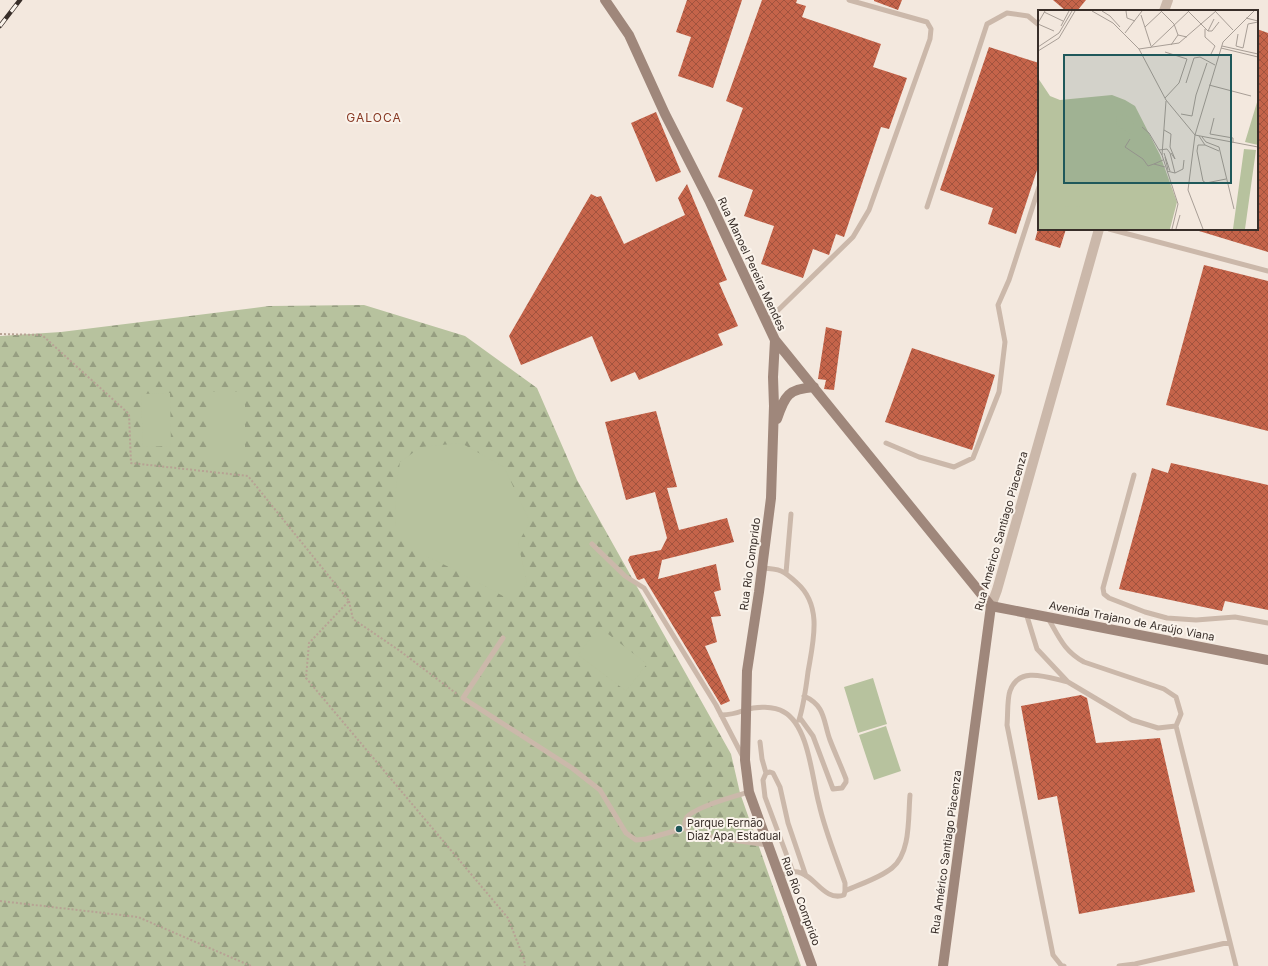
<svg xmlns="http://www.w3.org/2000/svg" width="1268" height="966" viewBox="0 0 1268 966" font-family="Inter,sans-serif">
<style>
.forest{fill:url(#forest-firs)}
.pitch{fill:#b7c29e}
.building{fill:url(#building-cross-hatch)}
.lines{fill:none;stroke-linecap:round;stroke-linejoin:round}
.path{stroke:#b7a294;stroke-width:2;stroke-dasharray:2 2;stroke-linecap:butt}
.lane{stroke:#cbb8aa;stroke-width:5}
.street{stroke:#cbb8aa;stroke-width:10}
.secondary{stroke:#9f877b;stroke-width:10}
.rail-casing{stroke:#382e29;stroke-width:4.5}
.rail{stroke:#faf3eb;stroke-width:3;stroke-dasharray:9;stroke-linecap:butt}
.poi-dot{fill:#1f585a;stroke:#faf3eb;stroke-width:1.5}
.labels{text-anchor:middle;stroke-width:4;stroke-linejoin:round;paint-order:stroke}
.street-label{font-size:11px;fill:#382e29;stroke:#faf3eb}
.poi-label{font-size:11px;fill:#382e29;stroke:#faf3eb;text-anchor:start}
.neighbourhood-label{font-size:12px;letter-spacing:1px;fill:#873823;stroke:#faf3eb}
.inset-road{fill:none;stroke:#a89e96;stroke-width:1}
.view{fill:#1f585a;fill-opacity:0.15;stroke:#1f585a;stroke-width:2}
.inset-edge{fill:none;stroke:#382e29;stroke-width:2}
</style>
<defs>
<pattern id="forest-firs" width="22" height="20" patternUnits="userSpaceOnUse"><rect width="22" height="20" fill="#b7c29e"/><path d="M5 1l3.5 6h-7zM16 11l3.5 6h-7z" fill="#969e81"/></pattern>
<pattern id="building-cross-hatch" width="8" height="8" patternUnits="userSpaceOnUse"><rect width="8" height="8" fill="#c5644a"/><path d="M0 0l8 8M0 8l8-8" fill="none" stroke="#a1533e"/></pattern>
</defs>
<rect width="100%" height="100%" fill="#f3e8de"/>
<path class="forest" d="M364 305 465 336 537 388 577 480 731 754 740 793 801 966H0V336L61 332 269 306Z"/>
<path class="pitch" d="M208 392H245V461H208Z
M170 393 171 446 143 447 141 394Z
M461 443 504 467 530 522 518 543 527 583 514 602 451 568 426 556 396 526 395 494 400 462 421 447Z
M599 627 647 664 626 691 578 655Z
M873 678 887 724 858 733 844 687Z
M886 726 901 771 874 780 859 735Z"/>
<path class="building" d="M687 0H742L713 88 678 76 691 37 676 32Z
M762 0H797L796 3 806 6 802 17 881 44 873 67 907 78 889 129 881 127 844 237 836 234 829 255 813 249 803 278 761 264 774 226 744 216 753 190 718 177 743 108 726 101Z
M874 0H902L898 10 874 1Z
M1053 0H1086L1077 11H1066Z
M1257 29 1268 33V252L1199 231 1200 229H1257Z
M989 47 1039 63V164L1016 234 988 224 993 208 940 190Z
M656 112 681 172 656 182 631 123Z
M687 184 727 280 719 283 738 326 718 334 723 345 639 380 635 372 611 382 592 336 521 365 509 336 591 194 597 197 601 196 624 244 685 215 678 198Z
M1038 229H1066L1060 248 1035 240Z
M1204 265 1268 281V431L1166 405Z
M826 327 842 331 834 390 824 389 826 380 818 379Z
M912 348 995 375 972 450 885 422Z
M656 411 677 487 667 488 679 530 727 518 734 542 662 560 658 579 716 564 721 590 714 592 721 616 711 617 717 642 705 646 730 701 721 705 644 578 639 580 637 579 628 560 630 556 661 550 667 538 655 492 626 500 605 422Z
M1171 463 1268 485V610L1225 601 1222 611 1119 589 1152 468 1168 473Z
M1081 695 1087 698 1096 743 1160 738 1195 892 1079 914 1057 796 1038 800 1021 706Z"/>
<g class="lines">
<path class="path" d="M0 334 42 335 129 414 131 463 248 476 349 601 309 643 306 678 508 918 524 959 525 966
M349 601 353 619 400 651 457 694
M0 901 138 917 251 966"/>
<path class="lane" d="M927 207 987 24 1007 13 1028 16 1039 25
M1109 229 1268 271
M766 322 853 237 869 210 930 39 931 29 927 22 849 0
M886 443 919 457 954 467 973 458 999 392 1005 342 998 305 1009 280 1039 187
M1134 475 1103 588 1104 594 1109 598 1145 612 1167 618 1196 620 1235 617 1268 623
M592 544 625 576 644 588 716 705 743 757
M762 568C780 569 783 570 797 583 823 606 813 642 808 672 806 688 804 704 799 720
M786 573 791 514
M1026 613 1037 649 1068 682 1132 720 1158 728 1176 726
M1048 618C1059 637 1064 651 1084 662L1164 689 1176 697 1181 714 1176 726 1236 966
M503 638 463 698 572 768 600 790 626 833 636 840 646 839 685 828
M721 715C730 715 737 713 745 710 756 706 774 706 784 712 809 726 812 779 819 804 825 831 836 857 845 883V891L844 895C824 902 815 875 798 872 791 871 785 874 779 876
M800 718 813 736 833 789 842 788 846 782V779C841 766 835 753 830 740 823 721 826 706 804 696
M760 742 762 759 766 773 770 772 773 773 780 787 788 823 806 876
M766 773 763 780 765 797 793 872
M749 792C735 796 695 807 687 817 682 824 686 829 690 834L768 845
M845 891C860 884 880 878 892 868 911 853 908 817 910 795
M1064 966 1061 965 1053 955 1007 725C1008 716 1007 698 1010 691 1019 665 1049 678 1068 682
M1119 966 1135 964 1230 942"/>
<path class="street" d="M1164 11 1168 0
M991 606 997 590 1099 229"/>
<path class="secondary" d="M605 0 629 35 665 114 710 202 775 340 991 606
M775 340 773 377 774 406 771 498 759 592 747 671 745 760 749 792 812 966
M777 419C785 395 788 389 814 387
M991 606 1268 660
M943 966 991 606"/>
<g class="rail-casing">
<path id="rail" d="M0 26 20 0"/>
</g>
<use href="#rail" class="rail"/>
</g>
<circle class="poi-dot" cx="679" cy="829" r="4"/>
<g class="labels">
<g class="street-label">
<text transform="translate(752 264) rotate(65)" y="4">Rua Manoel Pereira Mendes</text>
<text transform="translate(1001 531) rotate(-74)" y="4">Rua Américo Santiago Piacenza</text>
<text transform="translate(750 564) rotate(-82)" y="4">Rua Rio Comprido</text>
<text transform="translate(1132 621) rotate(11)" y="4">Avenida Trajano de Araújo Viana</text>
<text transform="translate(946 852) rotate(-82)" y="4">Rua Américo Santiago Piacenza</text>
<text transform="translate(801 901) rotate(70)" y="4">Rua Rio Comprido</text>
</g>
<g class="poi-label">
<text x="687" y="827">Parque Fernão<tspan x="687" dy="13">Diaz Apa Estadual</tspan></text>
</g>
<g class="neighbourhood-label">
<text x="374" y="122">GALOCA</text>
</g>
</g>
<g transform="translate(1038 10)">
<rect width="220" height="220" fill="#f3e8de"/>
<path d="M0 68 12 86 22 90 74 85 87 90 97 96 122 145 139 192 132 219H0ZM220 89V135L207 132ZM206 139 218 140 207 219H195Z" fill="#b7c29e"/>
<path d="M81 104 92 107 96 114 94 125 78 115 79 106ZM27 196 42 197V219H27Z" fill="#b7c29e"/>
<path class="inset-road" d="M54 1 75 13 101 39 128 90 157 125M64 1 72 6 82 17M88 1 89 8 97 11M123 1 136 14 140 25M150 1 170 21H174L181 12M177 1 195 20M6 2 25 11M103 5 113 36M208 8 220 11M0 13 7 1M0 14 16 21M23 16 31 1M107 17 124 1M167 19V27L177 36 173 44M170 21 176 9M87 23 104 1M200 24 198 36 205 38 210 14 220 12M133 35 140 25 149 27M184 36 220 44M0 37 21 23 34 1M112 38 151 1M183 38 220 47M101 39 141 33 178 1M0 41 21 28 37 1M148 73 156 48 162 47 177 55M171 75 213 86M127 88 141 73 149 49 127 42M128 91 124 145 140 194 134 219M143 104 154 106 158 85 169 53M176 108 172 124 195 128V133M104 117 111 123 124 145M126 120 133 124 132 137M157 125 220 137M161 126 167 135 181 141M164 127 168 132 181 137 196 199M92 129 87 137 105 149 110 156 116 154M167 135H160L159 141 165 171 168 173 188 169M132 137 137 149 133 143M121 140 129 139 132 143 137 163 129 161M126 143 132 161M127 147 130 160M125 150 116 154 127 157M137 163 145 159 146 150M138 219 142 205M165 219 150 180 157 125 185 32 216 1"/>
<path class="view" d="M26 45H193V173H26Z"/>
<rect width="220" height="220" class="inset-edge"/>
</g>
</svg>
